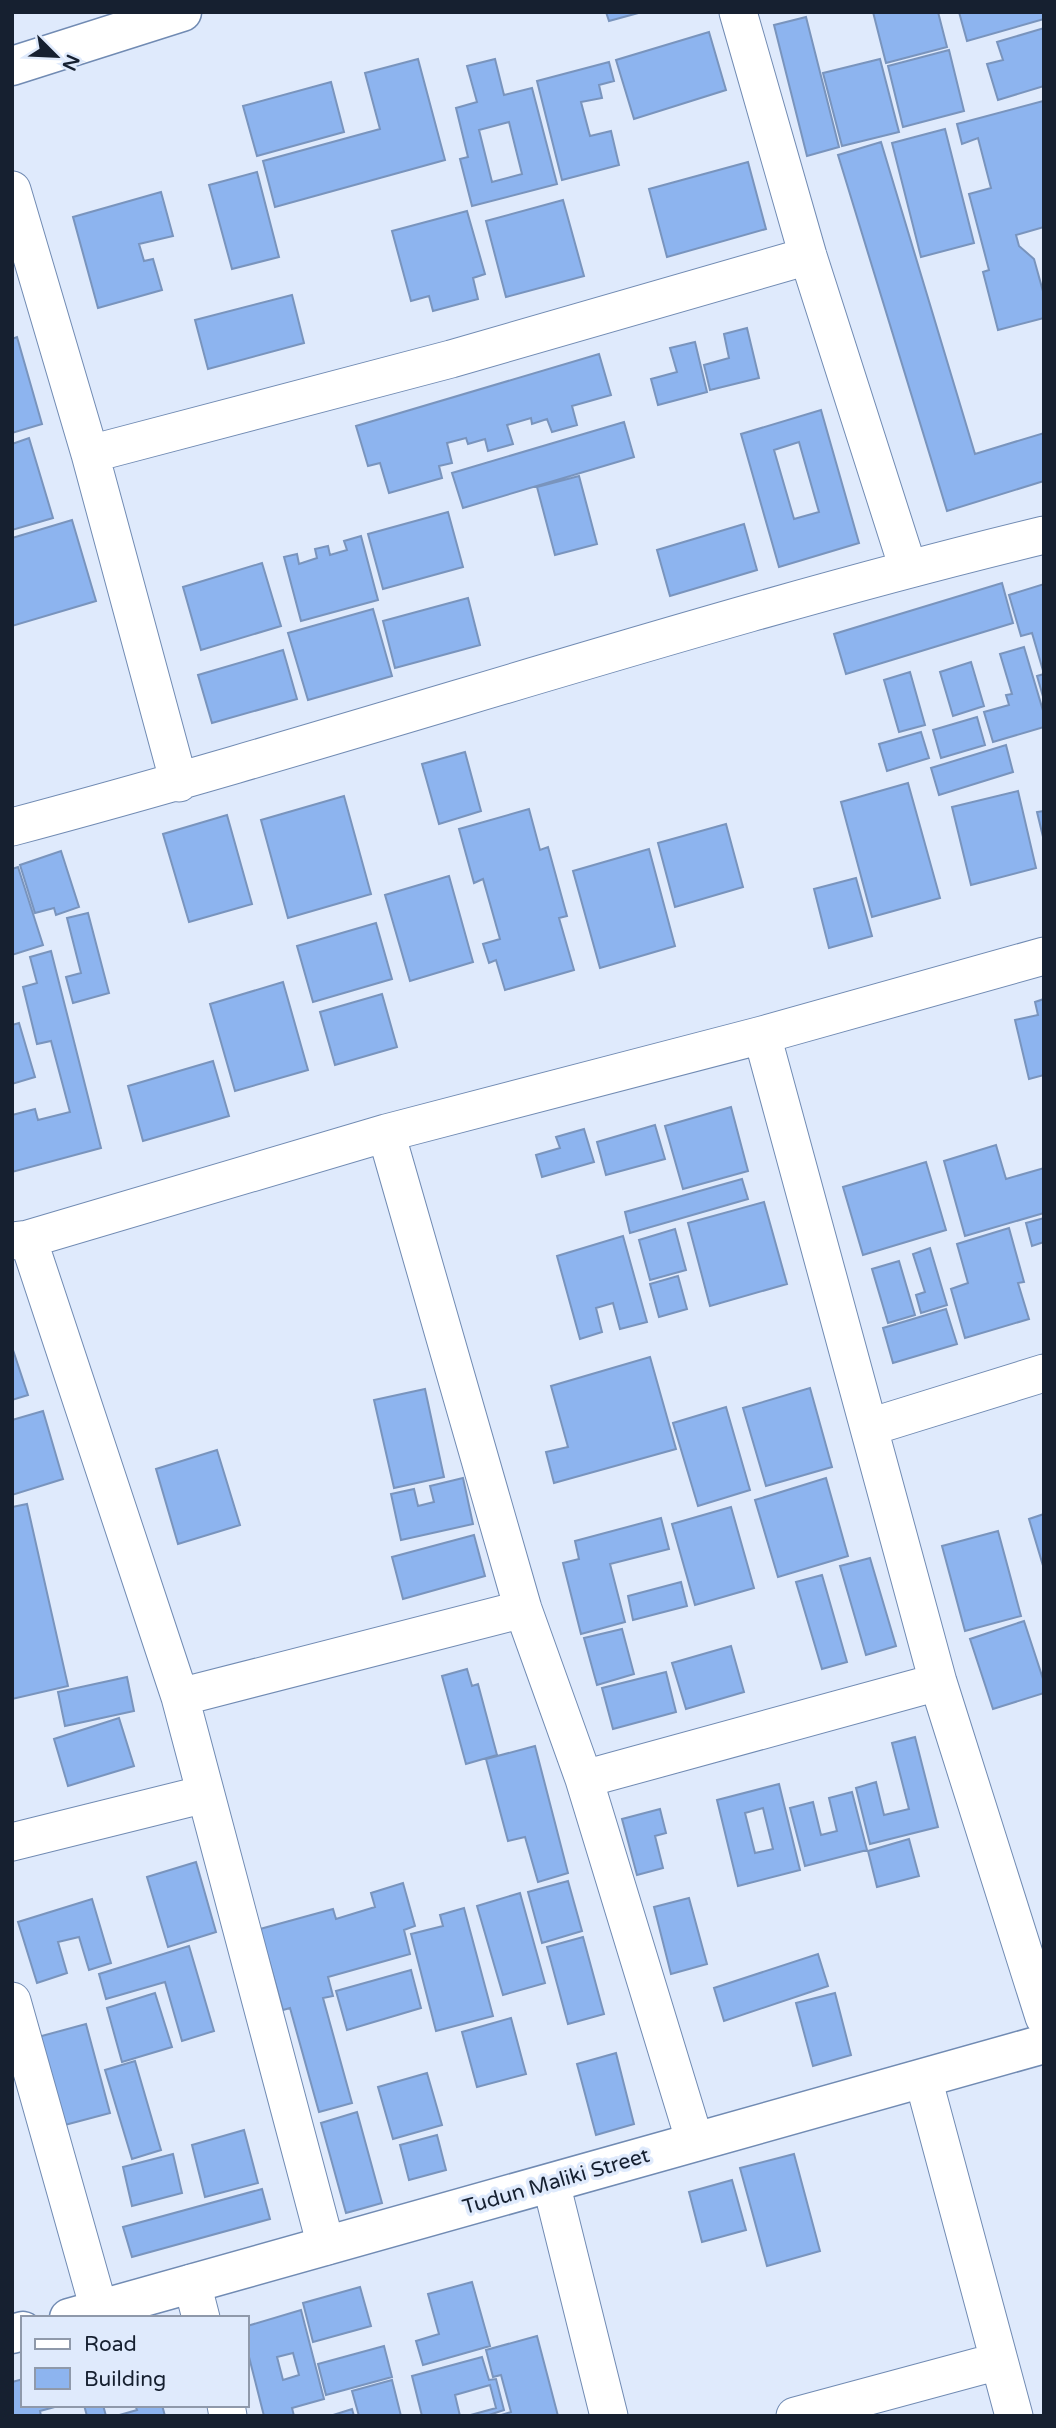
<svg xmlns="http://www.w3.org/2000/svg" width="1056" height="2428" viewBox="0 0 1056 2428" font-family="'Varela Round',sans-serif">
<style>
.building{fill:#8db4ef;stroke:#7994bd;stroke-width:2;fill-rule:evenodd}
.lines{fill:none;stroke-linecap:round;stroke-linejoin:round}
.street-casing{stroke:#718bb3;stroke-width:39}
.secondary-casing{stroke:#718bb3;stroke-width:41}
.street{stroke:#fff;stroke-width:37}
.secondary{stroke:#fff;stroke-width:38}
.labels{text-anchor:middle;stroke-width:7;stroke-linejoin:round;paint-order:stroke}
.street-label{font-size:21px;fill:#162030;stroke:#dfeafc}
</style>
<rect width="100%" height="100%" fill="#dfeafc"/>
<path class="building" d="M606 12H642L609 21Z
M873 12H938L947 47 886 63Z
M959 12H1044V19L967 41Z
M806 17 839 147 807 156 774 25Z
M1044 28V86L998 100 987 64 1003 60 997 42Z
M709 32 726 90 634 119 616 60Z
M949 50 964 111 903 127 888 66Z
M418 59 445 160 275 207 263 161 380 129 365 73Z
M495 59 504 95 532 88 557 184 472 206 460 159 468 157 456 108 477 102 467 66ZM509 122 522 174 492 182 479 130Z
M880 59 899 132 842 146 823 73Z
M609 62 614 81 599 85 602 98 581 102 590 136 611 131 619 165 562 180 537 81Z
M331 82 344 132 257 156 243 106Z
M1043 101 1044 227 1016 235 1019 246 1034 259 1044 295V318L998 330 983 272 989 270 969 194 991 188 978 138 962 144 957 124Z
M945 129 974 243 921 257 892 143Z
M881 142 975 454 1044 433V481L947 511 838 155Z
M748 162 766 229 667 257 649 189Z
M257 172 279 257 232 269 209 185Z
M161 192 173 236 139 244 144 261 153 259 162 290 98 308 73 217Z
M563 200 584 276 506 297 486 221Z
M467 211 485 274 473 278 478 299 433 311 429 296 411 301 392 231Z
M292 295 304 343 208 369 195 320Z
M747 328 759 378 710 390 704 365 729 358 724 334Z
M17 337 42 424 12 433V339Z
M695 342 707 392 658 405 651 379 677 372 670 348Z
M599 354 611 395 572 406 577 425 552 432 547 419 532 424 531 418 507 425 513 444 488 451 485 439 468 444 466 438 447 443 452 463 439 466 442 478 389 493 380 463 368 466 356 426Z
M821 410 859 543 779 567 741 434ZM799 442 819 512 794 519 774 450Z
M624 422 634 457 463 508 452 473Z
M29 438 53 518 12 530V444Z
M579 476 597 544 555 555 537 487Z
M448 512 463 567 383 589 368 534Z
M72 520 96 601 12 626V538Z
M744 524 757 570 670 596 657 550Z
M361 536 378 600 301 621 284 557 297 554 299 564 317 558 315 549 328 546 330 555 347 550 344 541Z
M262 563 281 626 201 650 183 587Z
M1002 583 1013 623 846 674 834 634Z
M1044 584V700L1037 676 1044 674 1032 633 1021 636 1009 595Z
M468 598 480 645 395 668 383 621Z
M373 609 392 676 308 700 288 633Z
M1024 647 1044 714V727L993 742 984 712 1009 705 1006 695 1012 694 1000 654Z
M283 650 297 699 212 723 198 675Z
M971 662 984 706 953 716 940 672Z
M910 672 925 725 899 732 884 680Z
M977 717 985 745 941 758 933 730Z
M921 732 929 758 887 771 879 744Z
M1006 745 1013 772 939 795 931 768Z
M465 752 481 811 439 824 422 764Z
M908 783 940 898 872 917 841 802Z
M1018 791 1036 868 971 885 952 807Z
M344 796 371 894 288 918 261 820Z
M529 809 540 850 548 847 567 916 559 918 574 970 505 990 496 960 489 963 483 944 500 939 483 879 474 883 459 829Z
M1044 811V841L1037 812Z
M227 815 252 904 189 922 163 834Z
M726 824 743 887 675 907 658 843Z
M649 849 675 946 600 968 573 871Z
M61 851 79 907 56 915 54 908 35 913 20 865Z
M18 867 43 945 12 955V869Z
M449 876 473 962 410 981 385 895Z
M856 878 872 936 829 948 814 889Z
M88 913 109 993 73 1003 66 977 81 973 67 918Z
M376 923 392 979 313 1002 297 946Z
M51 951 101 1148 12 1172V1115L35 1109 38 1120 70 1112 51 1041 37 1044 23 987 37 983 30 957Z
M283 982 308 1070 235 1091 210 1004Z
M382 994 397 1047 335 1065 320 1012Z
M1044 999V1075L1029 1079 1015 1020 1038 1015 1035 1002Z
M19 1023 35 1077 12 1084V1025Z
M213 1061 229 1116 143 1141 128 1086Z
M731 1107 748 1171 683 1189 665 1126Z
M655 1125 665 1159 606 1175 597 1142Z
M584 1129 594 1162 542 1177 536 1155 560 1148 556 1137Z
M996 1145 1006 1179 1044 1168V1213L965 1236 944 1161Z
M926 1162 946 1230 863 1255 843 1187Z
M742 1179 748 1199 630 1233 625 1212Z
M764 1202 787 1284 710 1306 688 1223Z
M1044 1218V1242L1032 1246 1026 1223Z
M1009 1228 1024 1282 1018 1283 1029 1319 965 1338 951 1289 968 1283 957 1244Z
M675 1229 686 1270 650 1280 639 1240Z
M623 1236 647 1322 620 1329 613 1303 596 1308 602 1332 580 1339 557 1256Z
M930 1248 947 1305 921 1313 916 1295 925 1292 913 1254Z
M899 1261 915 1315 888 1323 872 1269Z
M678 1276 687 1309 659 1317 650 1284Z
M946 1309 957 1344 893 1363 883 1328Z
M12 1347 28 1395 12 1400Z
M650 1357 676 1449 554 1483 546 1452 568 1447 551 1386Z
M810 1388 832 1467 766 1486 743 1408Z
M425 1389 444 1477 394 1488 374 1400Z
M726 1407 750 1490 698 1506 673 1423Z
M43 1411 63 1479 12 1495V1420Z
M217 1450 240 1525 178 1544 156 1469Z
M463 1478 473 1524 401 1540 391 1494 414 1489 418 1506 434 1502 430 1486Z
M826 1478 848 1556 778 1577 755 1500Z
M27 1504 68 1686 12 1699V1507Z
M731 1507 754 1588 695 1605 672 1524Z
M1044 1514V1569L1029 1519Z
M661 1518 669 1549 610 1564 625 1622 581 1634 563 1563 579 1559 575 1541Z
M998 1531 1021 1616 965 1631 942 1546Z
M474 1535 485 1576 403 1599 392 1557Z
M870 1558 896 1646 866 1655 840 1566Z
M822 1575 847 1662 822 1669 796 1582Z
M681 1582 687 1606 633 1620 628 1596Z
M1024 1621 1044 1682V1693L993 1709 970 1639Z
M622 1629 634 1674 597 1685 584 1638Z
M731 1646 744 1692 686 1709 672 1663Z
M467 1669 472 1686 478 1684 497 1755 466 1764 442 1676Z
M666 1672 676 1712 613 1729 602 1688Z
M127 1677 134 1711 65 1726 58 1692Z
M119 1718 134 1766 68 1786 54 1739Z
M915 1737 938 1827 870 1844 856 1788 876 1782 884 1815 909 1809 892 1743Z
M535 1746 568 1873 538 1882 525 1837 508 1841 486 1759Z
M779 1784 800 1870 738 1886 717 1800ZM763 1808 773 1849 755 1853 745 1813Z
M852 1792 867 1850 805 1866 790 1808 813 1802 821 1835 837 1831 829 1798Z
M660 1809 666 1833 655 1836 663 1868 637 1875 622 1819Z
M909 1839 919 1876 877 1887 868 1851Z
M196 1862 216 1932 168 1947 147 1877Z
M568 1881 582 1931 542 1943 528 1892Z
M403 1883 415 1926 404 1930 410 1954 328 1977 333 1996 323 1998 352 2103 319 2112 290 2008 283 2010 260 1929 333 1909 336 1919 375 1907 371 1893Z
M520 1893 545 1983 503 1995 477 1906Z
M689 1898 707 1964 671 1974 654 1907Z
M92 1899 111 1963 89 1970 79 1937 58 1942 67 1973 37 1983 18 1922Z
M464 1908 493 2016 436 2031 411 1934 443 1926 440 1915Z
M583 1937 604 2014 568 2024 547 1947Z
M189 1946 214 2031 182 2041 165 1982 106 1999 99 1974Z
M818 1954 828 1986 724 2021 714 1988Z
M411 1970 421 2008 347 2030 336 1991Z
M155 1993 172 2047 122 2062 107 2008Z
M835 1993 851 2055 813 2066 796 2003Z
M511 2018 526 2074 477 2087 462 2032Z
M86 2024 110 2113 61 2126 38 2037Z
M616 2053 634 2124 596 2135 577 2064Z
M135 2061 161 2150 132 2159 105 2070Z
M427 2073 442 2125 393 2139 378 2087Z
M357 2112 382 2203 346 2213 321 2123Z
M244 2130 258 2183 205 2197 192 2145Z
M437 2135 446 2170 409 2180 400 2145Z
M173 2154 182 2193 132 2206 123 2167Z
M794 2154 820 2251 767 2266 740 2168Z
M732 2180 746 2230 702 2242 689 2192Z
M262 2189 270 2219 132 2257 123 2227Z
M472 2282 490 2346 423 2365 416 2341 439 2334 428 2294Z
M360 2287 371 2326 313 2342 303 2303Z
M301 2310 324 2399 292 2408 294 2416H264L247 2349V2326ZM293 2353 299 2375 283 2380 277 2357Z
M537 2336 558 2416H498L511 2412 501 2375 493 2377 486 2350Z
M384 2346 392 2377 326 2395 318 2364Z
M482 2357 489 2380 496 2379 504 2410 486 2416H467L496 2408 490 2385 455 2395 460 2416H422L412 2376Z
M23 2379V2405H62L40 2411 41 2416H12V2382Z
M392 2380 401 2416H359L352 2391Z
M84 2405H103L106 2416H87Z
M135 2405H162L165 2416H116L137 2410Z
M352 2409 354 2416H330Z"/>
<g class="lines">
<g class="street-casing">
<path id="street" d="M738 12 808 256 908 568
M12 190 90 454 179 783
M90 454 451 359 808 256
M12 827C358 735 697 619 1044 535
M762 1035 938 1682 1044 2017
M386 1133 523 1609 584 1779 695 2142
M28 1239 180 1697 326 2246
M12 1241 28 1239 386 1133 762 1035 1044 956
M870 1427 1044 1373
M180 1697 523 1609
M584 1779 938 1682
M12 1842 205 1794
M12 2001 99 2309
M923 2078 1014 2416
M551 2183 609 2416
M192 2283 201 2318
M226 2405 228 2416
M795 2416 999 2361"/>
</g>
<g class="secondary-casing">
<path id="secondary" d="M12 66 182 12
M69 2318 1044 2044
M12 2334 23 2331"/>
</g>
<use href="#street" class="street"/>
<use href="#secondary" class="secondary"/>
</g>
<g class="labels">
<g class="street-label">
<text transform="translate(556 2181) rotate(-16)" y="7">Tudun Maliki Street</text>
</g>
</g>
<rect width="1056" height="2428" fill="none" stroke="#162030" stroke-width="28"/>
<rect x="21" y="2316" width="228" height="91" fill="#dfeafc" stroke="#8f99aa" stroke-width="2"/>
<rect x="35" y="2339" width="35" height="10" fill="#ffffff" stroke="#8f99aa" stroke-width="2"/>
<text x="84" y="2351" font-size="21" fill="#162030">Road</text>
<rect x="35" y="2368" width="35" height="21" fill="#8db4ef" stroke="#8f99aa" stroke-width="2"/>
<text x="84" y="2386" font-size="21" fill="#162030">Building</text>
<g transform="translate(56 56) rotate(114)" stroke="#dfeafc" stroke-width="5" paint-order="stroke">
<path d="M0-5L12 26L0 18L-12 26Z" fill="#162030"/>
<text y="-10" font-size="19" font-weight="bold" text-anchor="middle" fill="#162030">N</text>
</g>
</svg>
